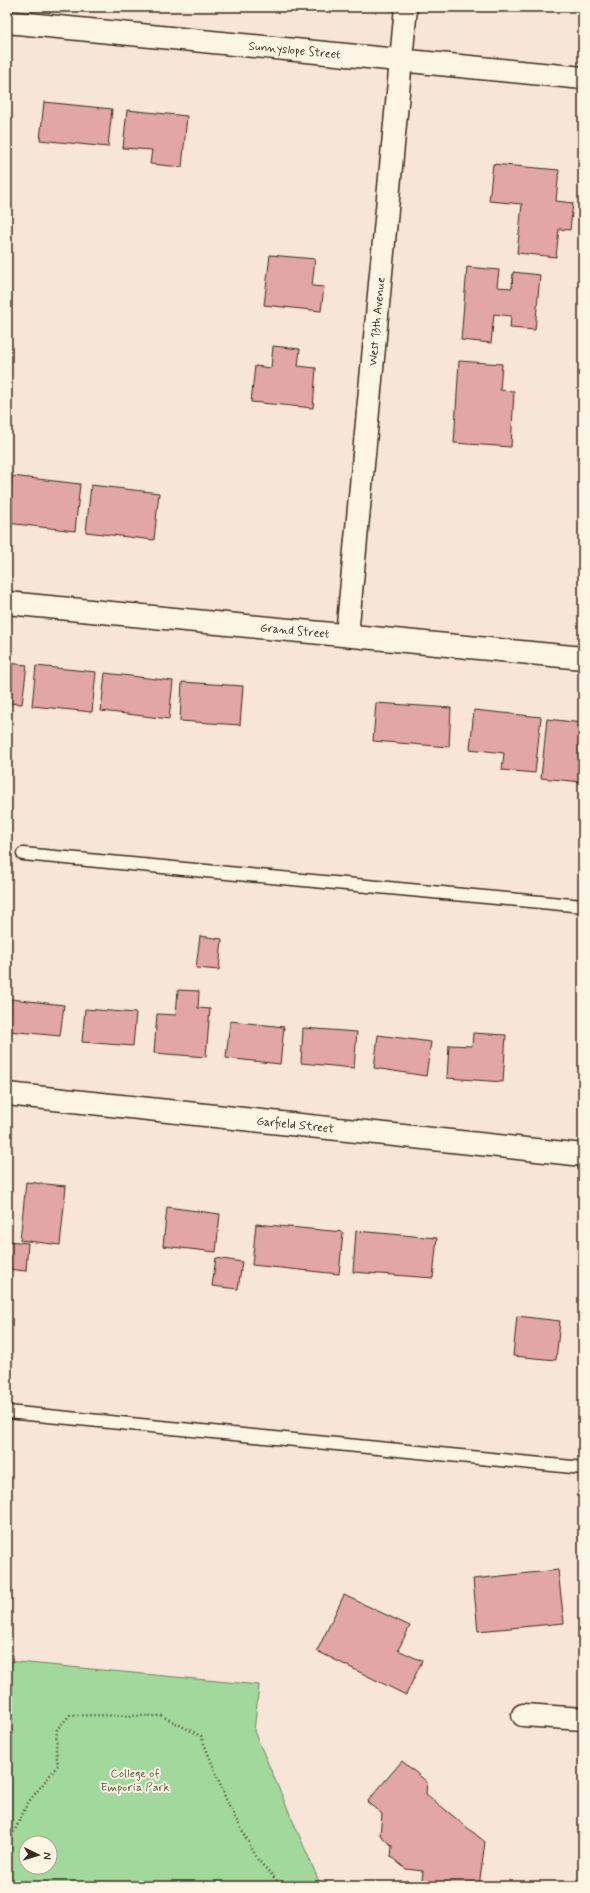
<svg xmlns="http://www.w3.org/2000/svg" width="590" height="1893" viewBox="0 0 590 1893" font-family="Mynerve,sans-serif">
<style>
.green{fill:#a1d99d;stroke:#6e825e;fill-rule:evenodd}
.building{fill:#e1a6a5;stroke:#3b2a1e}
.lines{fill:none;stroke-linecap:round;stroke-linejoin:round}
.lane-casing{stroke:#3b2a1e;stroke-width:15}
.street-casing{stroke:#3b2a1e;stroke-width:25}
.path{stroke:#3b2a1e;stroke-width:2.5;stroke-dasharray:1 3;stroke-linecap:butt}
.lane{stroke:#fcf5e5;stroke-width:12}
.street{stroke:#fcf5e5;stroke-width:22}
.labels{text-anchor:middle;stroke-width:4;stroke-linejoin:round;paint-order:stroke}
.street-label{font-size:12px;fill:#3b2a1e;stroke:#fcf5e5}
.park-label{font-size:12px;fill:#54563e;stroke:#fcf5e5}
</style>
<rect width="100%" height="100%" fill="#f7e5d8"/>
<filter id="ink" filterUnits="userSpaceOnUse"><feTurbulence type="fractalNoise" baseFrequency=".025" numOctaves="2"/><feDisplacementMap in="SourceGraphic" scale="8" xChannelSelector="R" yChannelSelector="G"/><feConvolveMatrix kernelMatrix="1 2 1 2 8 2 1 2 1" color-interpolation-filters="sRGB"/></filter>
<g filter="url(#ink)">
<path class="green" d="M7 1661 259 1685 254 1731 321 1886H7ZM26 1843H50V1867H26Z"/>
<path class="building" d="M44 102 112 109 108 147 40 140Z
M127 110 187 116 182 167 150 164 152 150 123 148Z
M493 164 559 170 556 201 573 203 570 230 559 229 556 257 517 253 522 204 489 201Z
M270 255 315 259 312 286 324 287 321 311 264 305Z
M467 267 499 270 497 287 512 288 513 272 540 275 535 330 510 328 511 316 494 314 491 343 461 340Z
M273 346 300 349 298 366 316 368 313 408 251 402 255 366 271 368Z
M459 361 502 364 500 390 514 391 511 447 454 443Z
M12 476 80 484 75 531 7 523Z
M91 485 159 493 154 540 86 532Z
M7 663 27 665 22 704 7 703Z
M36 666 96 672 92 712 32 706Z
M105 673 173 681 169 719 101 711Z
M182 682 243 686 240 725 180 721Z
M376 703 451 708 449 747 373 741Z
M474 710 541 717 535 773 502 770 504 753 470 749Z
M547 719 583 723 582 782 541 778Z
M200 936 222 939 219 970 196 968Z
M178 990 199 991 198 1008 210 1009 206 1057 154 1053 157 1014 176 1015Z
M11 999 64 1005 60 1036 8 1031Z
M85 1009 136 1013 133 1046 82 1042Z
M230 1021 284 1027 280 1064 226 1058Z
M303 1028 357 1032 354 1068 301 1063Z
M473 1033 506 1035 503 1082 447 1078 449 1045 472 1046Z
M378 1035 431 1042 426 1076 374 1068Z
M26 1182 66 1186 60 1245 20 1240Z
M167 1207 220 1214 216 1252 163 1246Z
M256 1224 343 1232 339 1274 252 1265Z
M356 1231 437 1238 433 1278 353 1272Z
M7 1241 28 1243 26 1271 7 1269Z
M216 1258 242 1262 238 1289 212 1286Z
M517 1316 560 1321 556 1360 513 1356Z
M558 1570 564 1623 478 1631 473 1579Z
M344 1595 410 1626 398 1650 422 1661 406 1695 317 1651Z
M402 1761 427 1782 426 1794 485 1842 479 1886H431L422 1879 423 1871 406 1869 391 1857 392 1846 380 1835 382 1814 367 1802Z"/>
<g class="lines">
<g class="lane-casing">
<path id="lane" d="M23 854 583 906
M7 1412 583 1468"/>
</g>
<g class="street-casing">
<g id="street">
<path id="s1" d="M7 22 583 78"/>
<path id="s2" d="M7 603 583 658"/>
<path id="s3" d="M347 635 406 7"/>
<path id="s4" d="M7 1094 583 1155"/>
<path d="M523 1715 583 1719"/>
</g>
</g>
<path class="path" d="M7 1847 27 1804 58 1765 56 1751 57 1729 70 1715 162 1716 201 1736 228 1804 258 1860 282 1886"/>
<use href="#lane" class="lane"/>
<use href="#street" class="street"/>
</g>
</g>
<g class="labels">
<g class="street-label">
<text dy="4" stroke="none"><textPath href="#s1" startOffset="289">Sunnyslope Street</textPath></text>
<text dy="4" stroke="none"><textPath href="#s3" startOffset="315">West 13th Avenue</textPath></text>
<text dy="4" stroke="none"><textPath href="#s2" startOffset="289">Grand Street</textPath></text>
<text dy="4" stroke="none"><textPath href="#s4" startOffset="290">Garfield Street</textPath></text>
</g>
<g class="park-label">
<text x="135" y="1777">College of<tspan x="135" dy="14">Emporia Park</tspan></text>
</g>
</g>
<rect width="590" height="1893" fill="none" stroke="#fcf5e5" stroke-width="24"/>
<rect x="12" y="12" width="566" height="1869" fill="none" stroke="#3b2a1e" stroke-width="1.5" filter="url(#ink)"/>
<g transform="translate(38 1855) rotate(95)"><circle r="19" fill="#fcf5e5" stroke="#afa495"/>
<path d="M0-3L7 15L0 10L-7 15Z" fill="#3b2a1e"/>
<text y="-6" font-size="11" font-weight="bold" text-anchor="middle" fill="#3b2a1e">N</text>
</g>
</svg>
